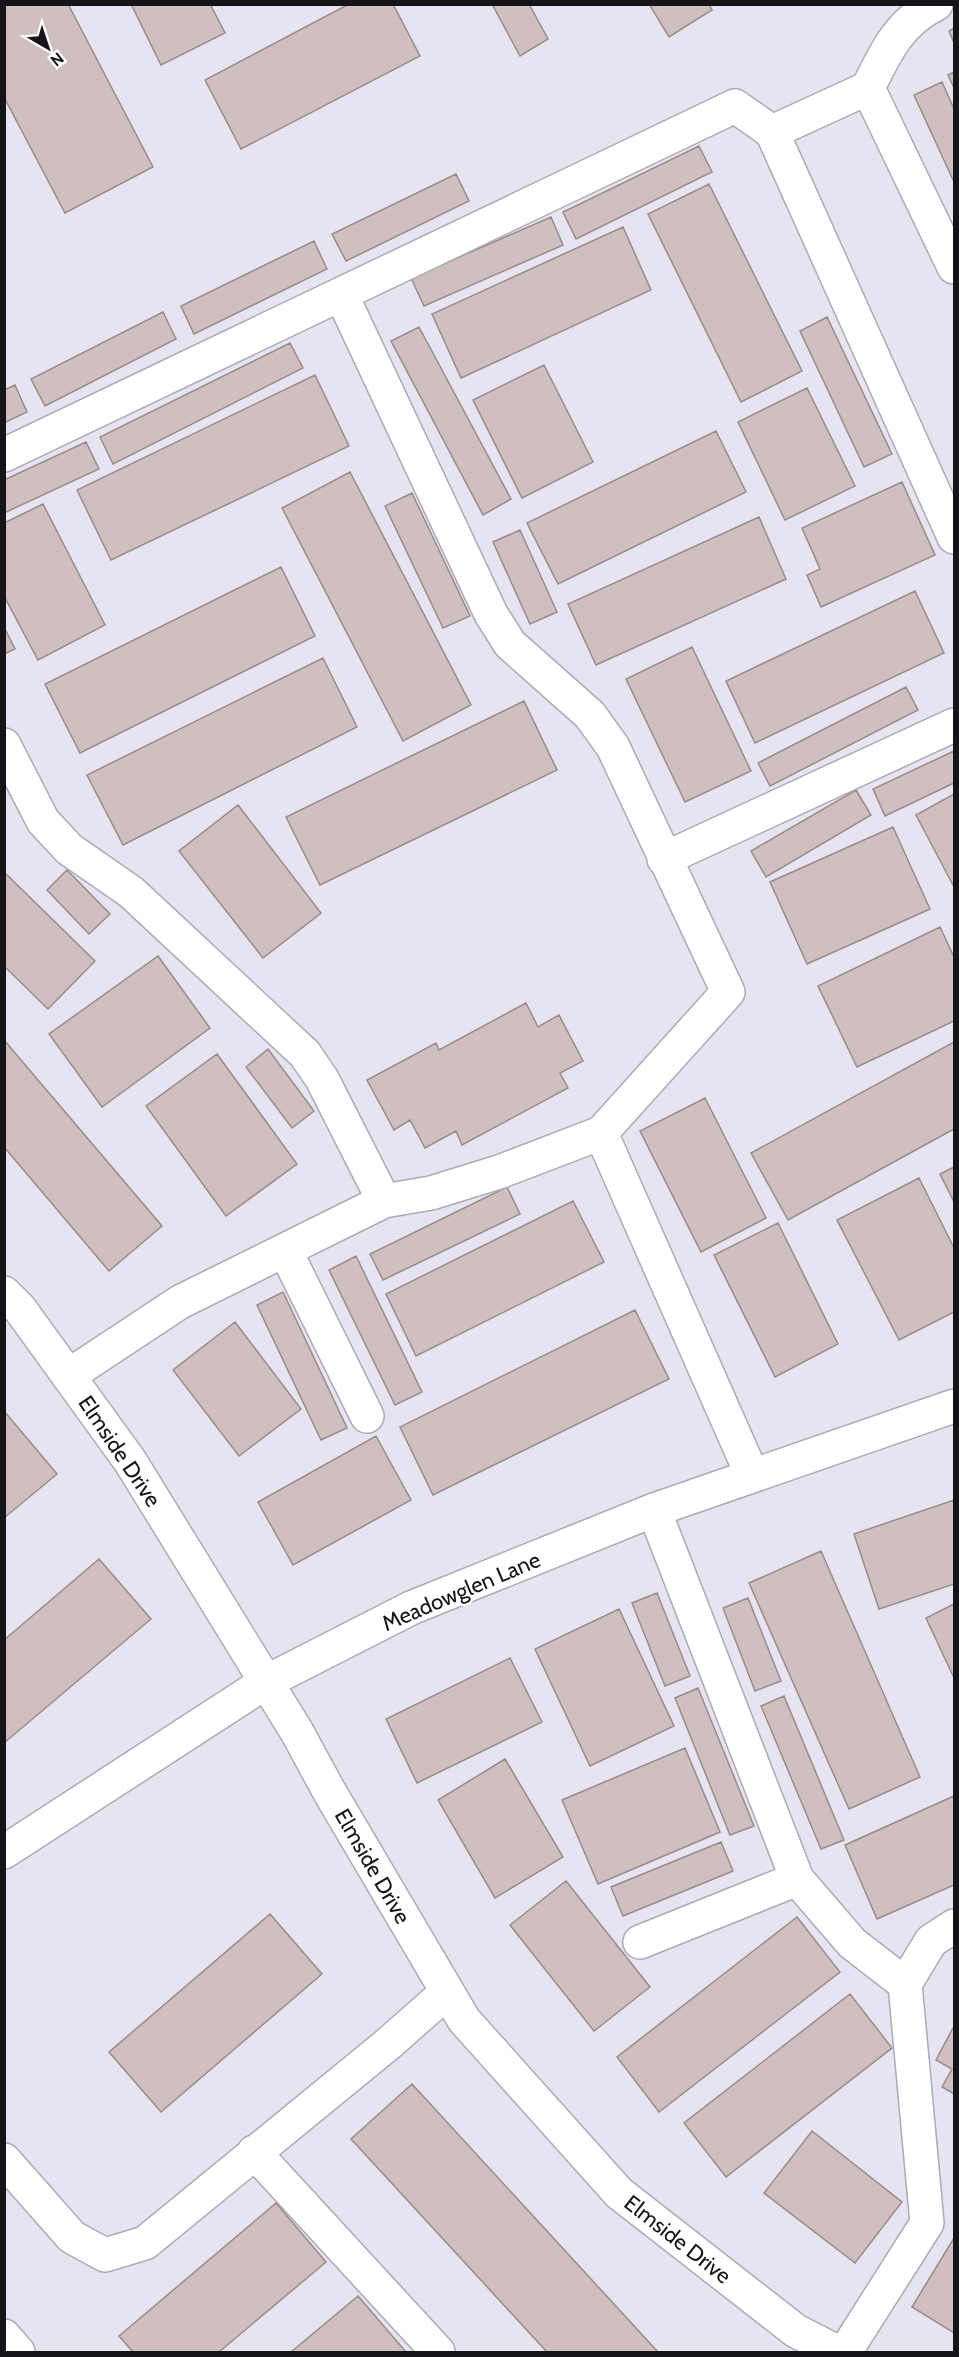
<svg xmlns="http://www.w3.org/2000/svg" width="959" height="2357" viewBox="0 0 959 2357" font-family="Cabin,sans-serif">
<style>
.building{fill:#cfc0bf;stroke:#9a8b8b;stroke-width:1.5}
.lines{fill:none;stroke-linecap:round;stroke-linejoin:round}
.minor-casing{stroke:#acaab7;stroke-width:36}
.minor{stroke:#fff;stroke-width:33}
.labels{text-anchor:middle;stroke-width:4.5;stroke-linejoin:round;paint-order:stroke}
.street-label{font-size:22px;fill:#151519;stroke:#fff}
</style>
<rect width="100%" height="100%" fill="#e7e4f2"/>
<path class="building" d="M4 4H68L153 167 65 213 4 97Z
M131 4H210L225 33 161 65Z
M349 4H393L420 56 241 149 205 80Z
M492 4H529L548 39 520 56Z
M649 4H709L712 10 669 37Z
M954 28V43L949 31Z
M954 72V88L948 75Z
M942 82 954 109V182L914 95Z
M699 146 712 172 576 239 563 212Z
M456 174 469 201 346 261 332 234Z
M709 184 802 371 741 402 648 214Z
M551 217 563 245 424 306 411 278Z
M623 227 651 290 461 378 432 314Z
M314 241 327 269 194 334 181 306Z
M163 312 176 339 45 406 31 379Z
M827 317 892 454 864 467 800 331Z
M419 327 511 499 483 515 391 341Z
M290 343 303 368 113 464 100 437Z
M544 365 593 462 522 498 473 400Z
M315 375 349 446 111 560 77 490Z
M15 385 27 412 4 423V390Z
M807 388 855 486 785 520 738 422Z
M716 431 746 492 558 584 527 523Z
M86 442 99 469 4 513V480Z
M350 472 471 705 403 741 282 508Z
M902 482 935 555 821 607 807 575 820 569 802 528Z
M412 493 470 616 443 628 385 506Z
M43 504 105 625 38 660 4 596V523Z
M759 517 786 579 596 665 568 604Z
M520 530 557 612 530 624 493 542Z
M281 567 315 636 80 753 45 684Z
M915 591 944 653 755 743 726 681Z
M4 627 15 649 4 654Z
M692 647 751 771 685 802 626 679Z
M323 658 357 727 123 845 87 775Z
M906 687 918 710 770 786 758 763Z
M524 701 557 770 320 885 286 817Z
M954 751V783L885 816 873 789Z
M856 790 871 815 766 877 751 851Z
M954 794V887L916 815Z
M238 805 321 913 263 958 179 851Z
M893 827 930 909 807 964 770 882Z
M67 870 110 914 89 934 47 890Z
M4 872 95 961 48 1009 4 966Z
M940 927 954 957V1021L857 1067 818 986Z
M158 956 210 1028 102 1107 49 1034Z
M526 1003 538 1027 559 1015 583 1061 560 1073 568 1088 462 1145 456 1131 425 1148 410 1120 394 1130 367 1080 436 1043 439 1050Z
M4 1040 162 1226 109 1271 4 1147Z
M954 1042V1129L788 1220 751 1153Z
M268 1049 314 1111 292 1128 246 1067Z
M217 1054 297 1164 226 1216 146 1106Z
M705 1098 766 1218 701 1252 640 1131Z
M954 1167V1202L940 1174Z
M919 1178 954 1248V1312L899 1340 837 1220Z
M507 1187 520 1214 383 1280 370 1254Z
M573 1201 604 1262 416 1356 386 1294Z
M778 1223 838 1344 775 1377 714 1255Z
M356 1256 422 1392 395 1405 329 1270Z
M283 1292 347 1428 321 1440 257 1305Z
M635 1310 669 1379 433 1495 400 1427Z
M235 1322 301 1409 239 1456 173 1370Z
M4 1411 57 1474 4 1518Z
M376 1436 411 1500 293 1565 258 1502Z
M954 1500V1584L879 1609 854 1534Z
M821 1551 920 1777 849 1809 749 1583Z
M99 1559 151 1619 4 1743V1640Z
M657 1593 690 1676 665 1686 632 1603Z
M748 1598 781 1681 755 1691 723 1608Z
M954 1604V1678L926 1618Z
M619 1609 674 1726 590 1766 535 1649Z
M510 1658 542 1722 417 1783 386 1719Z
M698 1688 754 1826 730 1835 675 1698Z
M784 1696 844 1840 821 1849 761 1706Z
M685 1748 720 1832 598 1884 562 1800Z
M505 1759 563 1857 495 1898 438 1800Z
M954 1796V1885L877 1919 845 1845Z
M721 1842 733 1871 623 1916 611 1887Z
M566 1881 650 1987 594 2031 510 1925Z
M270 1914 322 1974 161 2112 109 2052Z
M797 1917 840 1972 659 2112 617 2057Z
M850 1994 892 2048 726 2177 684 2123Z
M954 2026V2094L942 2087 952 2069 936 2060Z
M412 2084 658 2352H547L351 2139Z
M812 2131 902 2202 855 2263 764 2193Z
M276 2203 326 2262 219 2352H133L119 2336Z
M954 2238V2333L912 2307Z
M358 2296 406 2352H291Z"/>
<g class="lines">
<g class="minor-casing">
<path id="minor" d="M936 4C899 22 885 53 868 88L954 267
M772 132 868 88
M4 455 735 106 772 132 954 537
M4 745 43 821 69 849 131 892 305 1054 322 1079 384 1201
M664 859 954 725
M601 1133 752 1475
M285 1250 367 1416
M4 1293 20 1309 130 1461 297 1732 329 1791 464 2020 619 2193 796 2331 837 2352
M68 1376 180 1302 384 1201 431 1193 499 1172 601 1133 728 992 613 747 590 715 510 644 491 614 341 294
M654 1510 797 1879 852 1943 905 1984
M4 1852 266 1682 411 1608 654 1510 954 1406
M640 1942 797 1879
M254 2152 438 2352
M4 2160 72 2237 105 2255 145 2243 388 2044 447 1992
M4 2336 18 2352
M845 2352 927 2223 905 1984 931 1941 954 1926"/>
</g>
<use href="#minor" class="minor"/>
</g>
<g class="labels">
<g class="street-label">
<text transform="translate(120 1451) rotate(56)" y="8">Elmside Drive</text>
<text transform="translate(461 1591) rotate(-23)" y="8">Meadowglen Lane</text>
<text transform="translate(373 1866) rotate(60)" y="8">Elmside Drive</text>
<text transform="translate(678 2239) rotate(38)" y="8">Elmside Drive</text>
</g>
</g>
<rect width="959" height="2357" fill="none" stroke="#151519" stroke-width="12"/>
<g transform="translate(48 48) rotate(141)" stroke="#ffffff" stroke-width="4.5" paint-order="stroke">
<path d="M0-4.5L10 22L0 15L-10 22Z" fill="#151519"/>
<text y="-9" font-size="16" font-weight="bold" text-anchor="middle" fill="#151519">N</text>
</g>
</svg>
